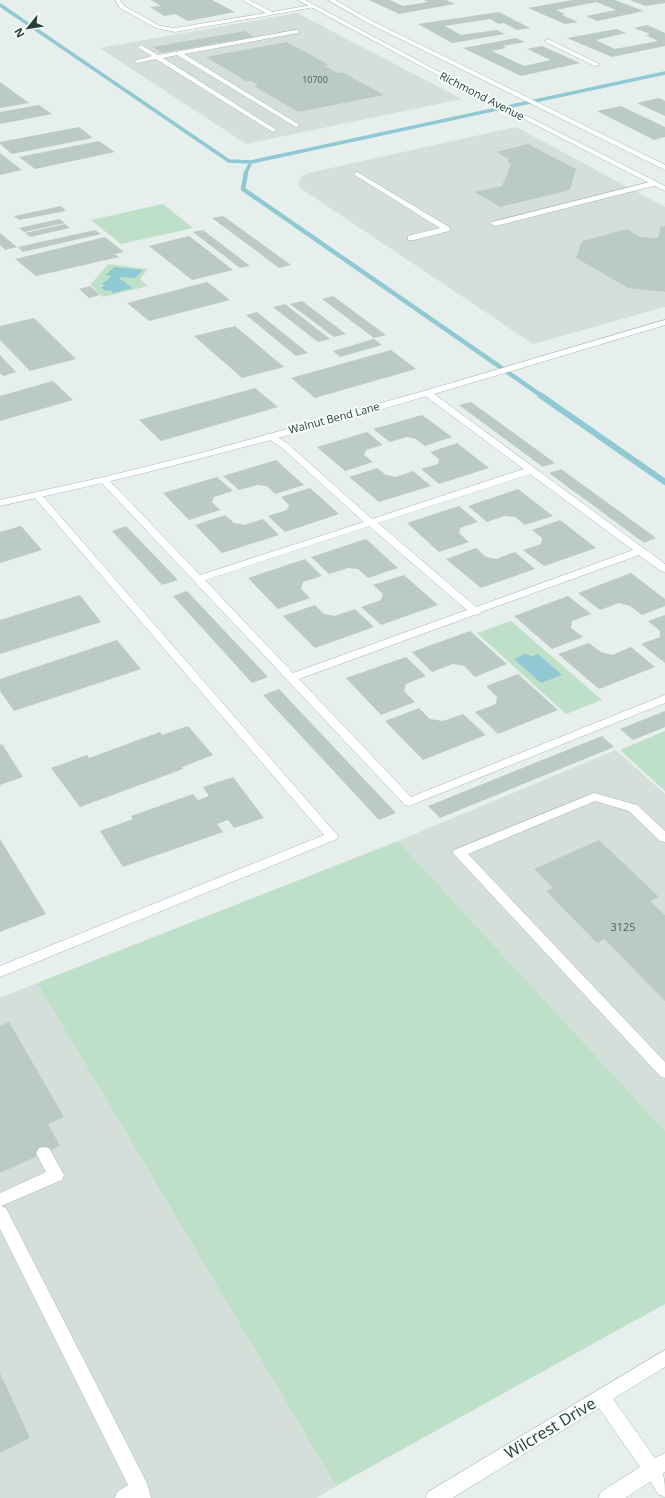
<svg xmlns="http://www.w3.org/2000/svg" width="665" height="1498" viewBox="0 0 665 1498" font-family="'Open Sans',sans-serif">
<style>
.built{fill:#d4dfda}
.green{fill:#bfe0c8}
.water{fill:#8ec9d4}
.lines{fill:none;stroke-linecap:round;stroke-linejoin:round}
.stream-far2{stroke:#8ec9d4;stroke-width:3.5}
.stream-far1{stroke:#8ec9d4;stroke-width:4.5}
.stream{stroke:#8ec9d4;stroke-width:6}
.building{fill:#bbcac4}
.service-casing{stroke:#a8b8b2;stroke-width:1}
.tertiary-casing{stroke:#a8b8b2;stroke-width:1}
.secondary-casing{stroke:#a4bbb3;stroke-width:1}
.service{fill:#fff;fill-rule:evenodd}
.tertiary{fill:#fff;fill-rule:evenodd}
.secondary{fill:#fff;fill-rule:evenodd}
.labels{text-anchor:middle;stroke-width:4;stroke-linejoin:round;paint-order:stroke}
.far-number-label{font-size:9px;fill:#4a645c}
.far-street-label{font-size:11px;fill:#24423a;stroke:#f7fbf9}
.number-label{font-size:11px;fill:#4a645c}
.near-street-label{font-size:16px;fill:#24423a;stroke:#f7fbf9}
</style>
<rect width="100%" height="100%" fill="#e6efeb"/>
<path class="built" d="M297 13 462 99 246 144 100 48Z
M516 127 665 207V307L533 344 300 188 298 182 303 175 313 172Z
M616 750 665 794V1131L398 841Z
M37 983 336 1486 317 1498H0V998Z"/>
<path class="green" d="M163 204 193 228 121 244 91 220Z
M108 264 148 269 140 279 148 286 103 297 92 286 91 284Z
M511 621 602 700 566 714 477 633Z
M665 731V791L620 750Z
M398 841 665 1131V1304L336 1486 37 983Z"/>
<path class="water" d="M114 267 143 270 135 278 121 277 119 279 122 280 132 288 113 293 110 290 105 291 101 287 105 286 102 284 112 276 106 275Z
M525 654 533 656 538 654 562 675 541 683 514 659Z"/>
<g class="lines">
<path class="stream-far2" d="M0 5 229 161 251 162 665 73
M245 174 251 162"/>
<path class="stream-far1" d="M246 173 243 189 542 396"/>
<path class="stream" d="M540 395 665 482"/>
</g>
<path class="building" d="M151 0H212L235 12 188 21 175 14 164 16 150 7 161 6Z
M369 0H390L403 6 428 2 424 0H446L455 4 399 14Z
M572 0H615L644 11 597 21 586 16 616 10 596 2 556 10 565 14 562 15 578 22 565 24 528 8Z
M630 0H665V3L645 6Z
M499 12 530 28 517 30 504 23 499 24 490 19 445 26 461 35 497 30 505 34 452 43 418 24Z
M647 25 665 33V46L612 57 567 38 616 29 626 33 596 40 615 49 658 41 646 35 650 34 634 28Z
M245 31 254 37 162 53 153 47Z
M516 38 525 42 503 46 506 48 492 51 524 66 551 60 527 49 542 46 580 63 521 76 463 48Z
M287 42 329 65 325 66 338 73 342 72 384 95 298 112 254 86 258 85 250 81H246L206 57Z
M0 82 29 103 0 108Z
M659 98 665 101V116L637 103Z
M39 105 52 114 0 124V112Z
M621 106 665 127V137L654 140 597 111Z
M79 127 93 138 12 154 0 144V142Z
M99 141 115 152 35 169 19 157Z
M528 144 576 169 570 190 500 207 475 192 502 186 511 164 507 162 509 159 496 152Z
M0 153 22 170 0 175Z
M61 206 66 211 19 220 14 216Z
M223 216 291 265 279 268 212 218Z
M59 219 65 223 24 232 19 228Z
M65 224 70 228 30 237 25 233Z
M661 226H665V292L628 288 576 258 582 241 627 229 640 237 658 238Z
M95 230 101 234 23 252 18 247Z
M203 230 250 266 240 268 193 232Z
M0 233 17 247 5 250 0 245Z
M189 236 233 270 192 280 149 246Z
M105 237 124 252 115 254 119 257 36 276 15 259Z
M207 282 230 300 149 321 127 303Z
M90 286 100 295 89 298 79 289Z
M333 296 386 335 374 338 322 299Z
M302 301 346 334 334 337 290 304Z
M285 304 330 339 318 342 273 307Z
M257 312 308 353 296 356 246 315Z
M34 318 76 359 30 371 0 340V326Z
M235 326 284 367 242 378 194 336Z
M374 339 382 345 340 357 333 351Z
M391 350 416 369 315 398 291 378Z
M0 355 16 372 3 376 0 373Z
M53 381 73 400 0 421V396Z
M255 388 278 407 161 441 139 420Z
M471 402 555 463 543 467 459 405Z
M422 415 452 437 425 446 416 439 407 437 390 442 373 429Z
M367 432 383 445 366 450 364 455 373 462 345 471 317 447Z
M457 443 489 468 439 484 421 469 438 464 439 459 430 452Z
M276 460 304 485 275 494 267 486 257 485 239 490 223 476Z
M377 468 386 475 396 477 413 471 431 486 379 502 349 477Z
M561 469 656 538 644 543 549 473Z
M217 477 233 491 214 497 212 502 220 510 189 520 163 493Z
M310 488 339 514 285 532 268 516 287 510 289 505 281 497Z
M518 489 553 516 525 525 515 517 504 516 487 522 468 506Z
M459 506 478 522 460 528 459 533 469 542 439 552 407 523Z
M225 515 234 523 244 525 263 519 279 535 222 553 195 525Z
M560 520 596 548 544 566 523 550 541 544 542 538 532 530Z
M21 526 42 550 0 563V532Z
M126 526 178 580 162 585 112 531Z
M366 539 398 568 368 578 358 569 348 568 329 574 311 557Z
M476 548 486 557 496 559 515 552 535 569 481 588 446 559Z
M305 559 322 576 303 582 301 589 310 598 278 609 248 578Z
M631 573 665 599V606L642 615 630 606 619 603 600 610 578 593Z
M404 575 438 605 381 625 361 607 381 600 383 594 373 585Z
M187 591 268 677 252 683 173 596Z
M80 595 101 622 0 654V620Z
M568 596 591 614 572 621 571 628 583 637 552 649 514 616Z
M315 605 324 614 335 616 355 609 374 627 315 648 283 616Z
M665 615V663L641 644 660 637V631L648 621Z
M470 631 507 664 475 677 464 666 453 664 432 672 412 652Z
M117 640 141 669 14 711 0 691V679Z
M589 643 601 652 612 655 631 647 655 667 599 689 558 654Z
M406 657 426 676 406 684 404 691 415 702 381 715 346 678Z
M518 674 558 710 498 734 475 712 496 704 497 697 486 686Z
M279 689 396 813 379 820 263 695Z
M419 708 430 719 443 721 463 714 486 735 423 760 385 721Z
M665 711V727L633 740 620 729Z
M188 726 213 755 182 767 183 769 80 807 51 768 87 755 89 758 160 732 162 735Z
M602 736 614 747 440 818 428 806Z
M2 744 23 777 0 785V745Z
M233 777 264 818 234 828 228 820 217 824 223 832 123 867 100 831 133 819 131 816 193 794 198 800 209 796 203 787Z
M0 839 46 914 0 932Z
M599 840 659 897 650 901 665 915V1001L604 939 597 943 546 891 553 888 534 869Z
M9 1022 64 1117 48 1124 60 1146 0 1173V1026Z
M0 1373 30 1438 0 1453Z"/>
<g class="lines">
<g class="service-casing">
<path id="service" d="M115 0H122L120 1 124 6 160 26 175 28 266 13 242 0H249L272 12 312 5 315 7 175 32 156 28 120 8Z
M296 30 298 31V33L184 54 298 124 299 125 296 127 177 55 163 58 275 129 276 130 273 132 156 59 137 63 134 61 152 56 139 48 138 47 141 45 158 55Z
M548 39 599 64 600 65 595 66 546 42 545 41Z
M357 172 449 227 450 229 449 231 414 240H408V236L440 228 355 175V173Z
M654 181 658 183 657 185 495 226 491 224 492 222Z
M427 390 430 391 665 564V572L661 571 639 555 481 612 480 614 474 615 299 679 411 797 665 695V703L409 806 405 805 99 480 104 477 107 478 200 575 364 522 282 448 267 438 265 436 267 434H273L288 444 372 519 524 469 424 395 423 393 424 391ZM530 474 633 550 476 607 378 523ZM369 526 467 610 293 673 205 580Z
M38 493 41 494 338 836 337 839 0 977V966L324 835 35 498 33 496Z
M594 793 637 805 665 831V842L660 841 629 811 595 801 468 854 665 1062V1078L660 1076 453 853 454 850Z
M44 1147 49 1148 64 1175 62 1180 1 1206 6 1208 147 1483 151 1498H115L117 1492 128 1485 0 1229V1193L46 1172 36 1153 39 1148Z
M653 1461C665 1467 665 1483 665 1497L658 1494 644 1470 647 1464Z"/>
</g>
<g class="tertiary-casing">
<path id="tertiary" d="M665 320V325C511 371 358 418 202 458 135 476 68 491 0 506V500L104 477 197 454 424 391Z"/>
</g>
<g class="secondary-casing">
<path id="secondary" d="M298 0H305L432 68 665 186V191L428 70Z
M328 0H335L374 22 665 165V170L370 24Z
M665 1350V1367L613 1399 655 1458 665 1453V1472L625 1498H599L601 1492 640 1467 599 1408 452 1498H426L428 1492Z"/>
</g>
<use href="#service" class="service"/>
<use href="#tertiary" class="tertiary"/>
<use href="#secondary" class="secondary"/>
</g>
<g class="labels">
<g class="far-number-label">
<text x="315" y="83">10700</text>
</g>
<g class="far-street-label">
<text transform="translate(482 96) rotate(27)" y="4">Richmond Avenue</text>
<text transform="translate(334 418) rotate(-15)" y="4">Walnut Bend Lane</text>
</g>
<g class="number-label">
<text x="623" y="931">3125</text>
</g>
<g class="near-street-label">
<text transform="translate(550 1428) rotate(-31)" y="6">Wilcrest Drive</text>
</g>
</g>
<g transform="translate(28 28) rotate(240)" stroke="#f7fbf9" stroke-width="3" paint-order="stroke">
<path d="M0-3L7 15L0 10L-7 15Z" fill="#24423a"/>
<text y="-6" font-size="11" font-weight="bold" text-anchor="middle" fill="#24423a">N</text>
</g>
</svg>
